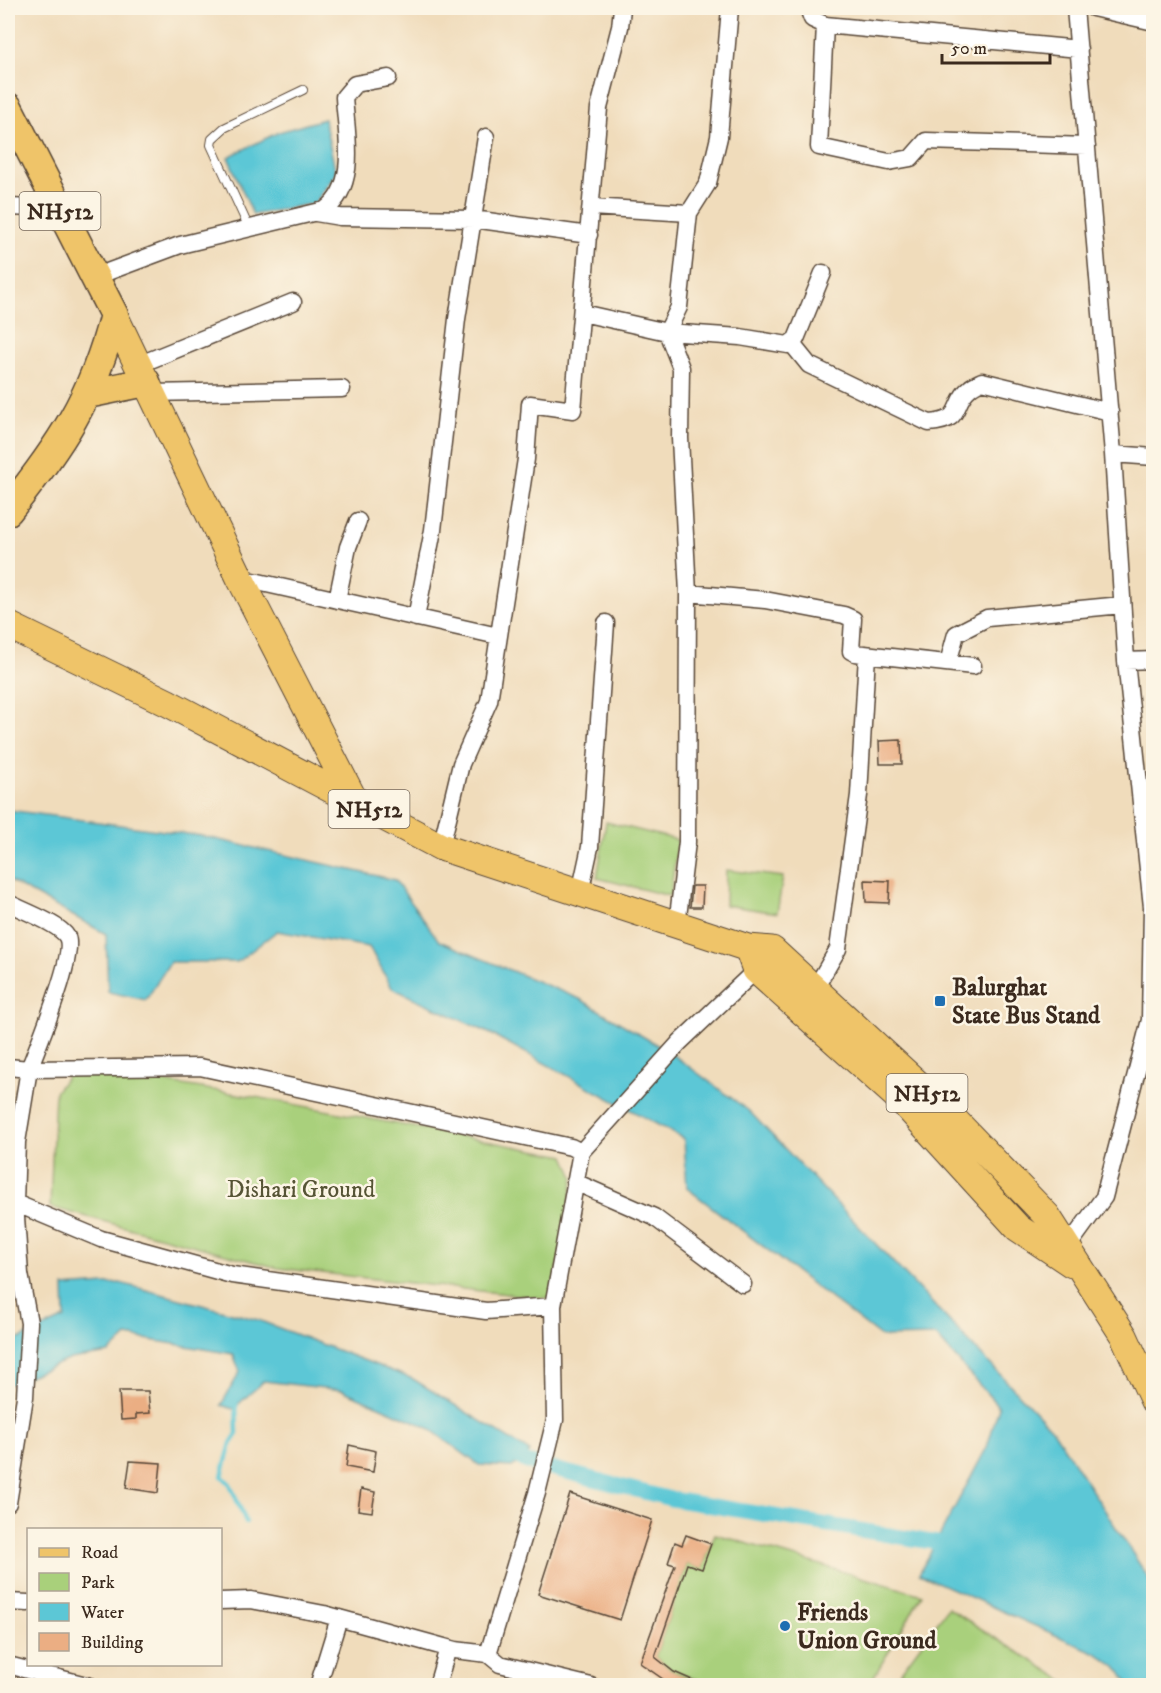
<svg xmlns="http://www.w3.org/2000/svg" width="1161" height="1693" viewBox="0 0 1161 1693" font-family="'IM FELL DW Pica',serif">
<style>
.green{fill:#a9d07b;stroke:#727d4c;stroke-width:1.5}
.water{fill:#5cc7d6;stroke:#4c787a;stroke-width:1.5}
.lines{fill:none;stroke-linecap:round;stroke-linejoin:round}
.stream{stroke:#5cc7d6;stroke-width:4.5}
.canal{stroke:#5cc7d6;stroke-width:15}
.building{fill:#ebae83}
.service-casing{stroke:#564536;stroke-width:10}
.minor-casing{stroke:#564536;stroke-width:19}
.primary-casing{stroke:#564536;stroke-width:29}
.trunk-casing{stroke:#564536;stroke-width:31}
.service{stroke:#fff;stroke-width:8}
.minor{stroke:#fff;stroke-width:16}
.primary{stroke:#efc469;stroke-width:27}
.trunk{stroke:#efc469;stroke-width:28}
.poi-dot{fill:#1f6fb2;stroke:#fcf5e5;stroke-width:2}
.labels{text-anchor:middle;stroke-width:5;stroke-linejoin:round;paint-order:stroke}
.shield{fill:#fcf5e5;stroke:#75675a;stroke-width:1.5}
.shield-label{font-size:22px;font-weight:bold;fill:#3b2a1e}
.poi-label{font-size:24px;font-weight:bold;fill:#3b2a1e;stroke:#fcf5e5;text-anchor:start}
.park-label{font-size:24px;fill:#565435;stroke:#fcf5e5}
</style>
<rect width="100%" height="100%" fill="#fcf5e5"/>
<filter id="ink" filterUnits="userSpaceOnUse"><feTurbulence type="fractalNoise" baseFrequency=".0167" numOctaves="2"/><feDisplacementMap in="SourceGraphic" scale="12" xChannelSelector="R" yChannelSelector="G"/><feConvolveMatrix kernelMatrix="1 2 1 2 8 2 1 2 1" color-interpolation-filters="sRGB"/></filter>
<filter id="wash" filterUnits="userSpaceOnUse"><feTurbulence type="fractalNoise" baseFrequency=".008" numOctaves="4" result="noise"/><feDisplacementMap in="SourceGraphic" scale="24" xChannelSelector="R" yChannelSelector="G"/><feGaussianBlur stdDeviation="1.35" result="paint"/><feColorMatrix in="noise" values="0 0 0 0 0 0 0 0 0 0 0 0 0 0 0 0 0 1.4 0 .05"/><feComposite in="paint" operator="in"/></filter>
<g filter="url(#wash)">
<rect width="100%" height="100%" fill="#f0dcbb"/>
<path class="green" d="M606 822 678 840 670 896 597 878Z
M726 870 783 877 777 913 725 905Z
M74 1067 261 1098 565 1156 574 1177 552 1299 278 1268 50 1207 55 1092Z
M715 1534 922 1595 869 1685H712L674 1672 655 1657 687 1564 702 1569Z
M948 1608 1071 1685H891Z"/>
<path class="water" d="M324 119 336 173 315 203 253 215 228 157 279 132Z
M8 810 202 836 395 880 439 941 580 999 669 1052 749 1111 1053 1430 1153 1585V1685H1129L1121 1671 1098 1654 919 1574 987 1447 999 1407 936 1336 881 1337 687 1188 684 1139 491 1034 392 988 369 947 277 931 237 962H170L146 1000 108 992 106 934 8 880Z
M120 1283 258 1320 413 1379 530 1452 512 1467 479 1465 427 1427 342 1390 264 1381 233 1409 221 1405 240 1372 233 1354 127 1336 109 1353 70 1359 8 1385V1344L65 1318 64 1287Z"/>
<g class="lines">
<path class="stream" d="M236 1400 237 1434 231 1443 222 1476 230 1484 246 1522"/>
<path class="canal" d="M506 1450 527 1462 671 1499 956 1546"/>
</g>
<g id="blocks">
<path class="building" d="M901 740 902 764H880L879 741Z
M865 880 890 881 889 903 866 902Z
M692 886H703L702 907H690Z
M119 1391H148L150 1413 136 1414V1419L121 1420Z
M349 1445 376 1451 373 1472 346 1467Z
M130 1461 161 1463 158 1493 126 1488Z
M361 1489 375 1492 372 1512 358 1510Z
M570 1494 652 1520 620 1620 538 1594Z
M686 1535 711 1544 702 1569 687 1564 655 1657 674 1672 706 1686H673L640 1663 675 1565 668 1563 675 1542 682 1545Z"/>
</g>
</g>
<g filter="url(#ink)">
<use href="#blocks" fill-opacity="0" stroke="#564536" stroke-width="1.5"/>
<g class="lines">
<g class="service-casing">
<path id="service" d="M249 228 211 145 212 139 224 128 303 90"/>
</g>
<g class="minor-casing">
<path id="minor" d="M808 8 812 19 825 25 1079 49
M1093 8 1154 22
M825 25 819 147 889 162 911 158 926 141 1087 146
M8 207 59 209
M591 207 689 213
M316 213 340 217 473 219 589 235
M94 277 180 245 325 210C359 185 346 133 344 97L355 84 388 78
M582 313 667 332 740 337 788 345 796 339 823 273
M792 344 809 365 929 423C965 421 951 403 970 388 973 385 978 383 982 381L1110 412
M138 365 293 302
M151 393 342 389
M1113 454 1154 457
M240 578 498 636
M688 593 765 600 844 615 853 619 851 651 855 653 973 666
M337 600 348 547 358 521
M416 618 433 530 457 319 486 137
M1126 661 1154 660
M948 663 956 634 987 618 1122 605
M441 847 461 764 489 701 526 459 530 404 573 410 599 108 620 27 622 8
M580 893 590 847 606 623
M8 903C22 910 60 924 67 937 76 954 37 1048 29 1069L200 1067 571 1147 581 1152
M677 925 687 842 688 593 680 438 681 368 667 332 679 307 689 213 708 183 719 137 730 8
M816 987 838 949 859 795 867 655
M8 1067 29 1069 17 1142 15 1203 20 1274 29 1323 25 1397 8 1503
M575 1182 654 1217 743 1284
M15 1203 101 1239 232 1275 486 1311 553 1306
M1067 1248 1104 1197 1150 1020 1152 907 1126 661 1113 454 1075 8
M220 1601 251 1600 324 1614 455 1650 488 1654 500 1664 591 1686
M8 1602 28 1603
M488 1654 537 1493 555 1420 553 1306 581 1152 680 1042 756 970
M8 1665 90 1686
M318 1686 339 1618
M437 1686 448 1648"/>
</g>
<g class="primary-casing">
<path id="primary" d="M114 315 240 578 355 802
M8 625 168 703 441 847 748 948 772 950 935 1100 1047 1216 1124 1336 1154 1401
M748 948 756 970 902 1101 1018 1228 1072 1264"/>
</g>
<g class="trunk-casing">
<path id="trunk" d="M8 107 114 315C93 398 60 446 8 511
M87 394 146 382"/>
</g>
<use href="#service" class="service"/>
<use href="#minor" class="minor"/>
<use href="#primary" class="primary"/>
<use href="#trunk" class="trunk"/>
</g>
</g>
<g class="poi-dot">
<rect x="934" y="995" width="12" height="12" rx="3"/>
<circle cx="785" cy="1626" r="6"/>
</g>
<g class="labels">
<g class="shield">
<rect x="19.5" y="192" width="81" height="38" rx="4.5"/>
<rect x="328.5" y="790" width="81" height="38" rx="4.5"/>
<rect x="886.5" y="1074" width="81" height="38" rx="4.5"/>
</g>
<g class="shield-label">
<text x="60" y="219">NH512</text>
<text x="369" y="817">NH512</text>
<text x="927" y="1101">NH512</text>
</g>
<g class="poi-label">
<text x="952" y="995">Balurghat<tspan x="952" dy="28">State Bus Stand</tspan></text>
<text x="797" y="1620">Friends<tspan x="797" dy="28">Union Ground</tspan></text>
</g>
<g class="park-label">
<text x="301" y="1197">Dishari Ground</text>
</g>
</g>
<rect width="1161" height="1693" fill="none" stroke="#fcf5e5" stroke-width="30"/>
<rect x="27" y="1528" width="195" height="138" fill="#fcf5e5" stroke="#afa495" stroke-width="1.5"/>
<rect x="39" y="1548" width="30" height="9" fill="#efc469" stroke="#afa495" stroke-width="1.5"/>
<text x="81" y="1558" font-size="18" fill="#3b2a1e">Road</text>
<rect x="39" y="1573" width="30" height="18" fill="#a9d07b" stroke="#afa495" stroke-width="1.5"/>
<text x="81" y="1588" font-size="18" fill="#3b2a1e">Park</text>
<rect x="39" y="1603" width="30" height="18" fill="#5cc7d6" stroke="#afa495" stroke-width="1.5"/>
<text x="81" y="1618" font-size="18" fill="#3b2a1e">Water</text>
<rect x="39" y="1633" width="30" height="18" fill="#ebae83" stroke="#afa495" stroke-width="1.5"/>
<text x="81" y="1648" font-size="18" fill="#3b2a1e">Building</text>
<path d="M942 54v9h108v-9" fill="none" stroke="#3b2a1e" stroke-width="3"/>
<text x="951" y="54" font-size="18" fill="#3b2a1e" stroke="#fcf5e5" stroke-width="4.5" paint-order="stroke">50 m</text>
</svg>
